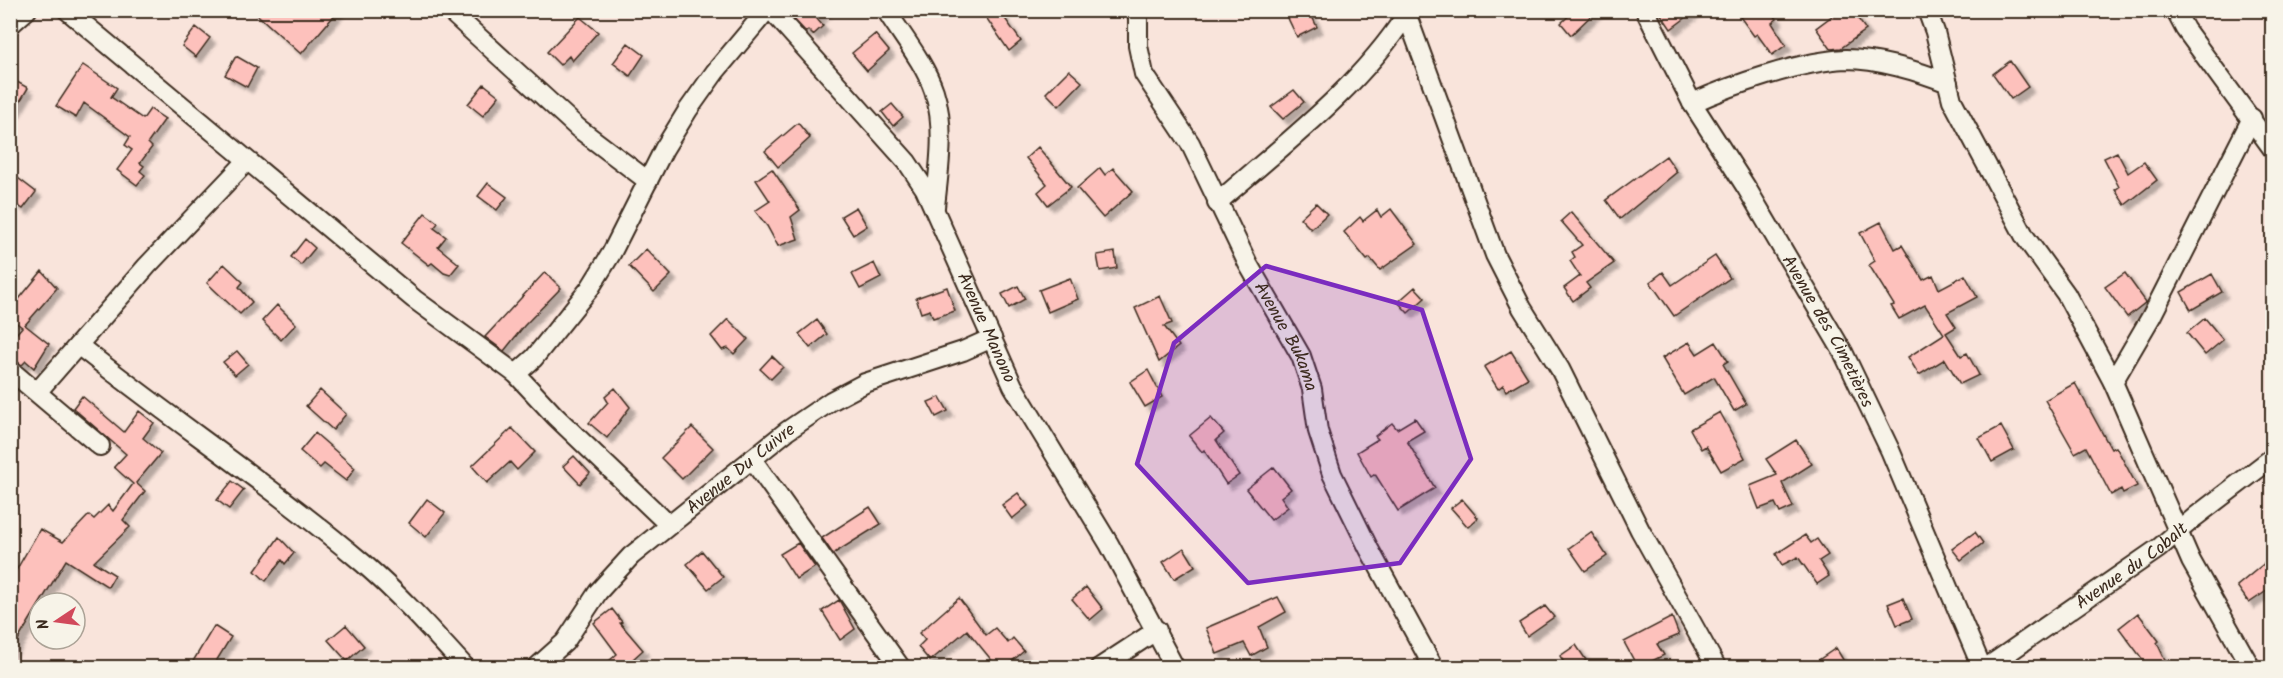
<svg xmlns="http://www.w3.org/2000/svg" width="2283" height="678" viewBox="0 0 2283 678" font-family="Kalam,sans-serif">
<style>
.building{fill:#fdc1bc;stroke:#3b2a1e;stroke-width:1.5;filter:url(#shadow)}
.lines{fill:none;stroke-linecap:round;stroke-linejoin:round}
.street-casing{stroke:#3b2a1e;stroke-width:22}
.street{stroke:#f7f3e8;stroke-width:18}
.marked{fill:#7b2cbf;fill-opacity:0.2;stroke:#7b2cbf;stroke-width:4.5;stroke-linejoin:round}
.labels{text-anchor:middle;stroke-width:4.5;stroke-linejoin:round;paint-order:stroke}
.street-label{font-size:18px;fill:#3b2a1e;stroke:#f7f3e8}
</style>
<defs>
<filter id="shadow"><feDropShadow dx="5.5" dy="5.5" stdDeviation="1.5" flood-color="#0004"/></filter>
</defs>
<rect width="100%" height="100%" fill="#f9e4db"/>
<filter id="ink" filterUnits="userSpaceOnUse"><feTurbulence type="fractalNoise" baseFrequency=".0167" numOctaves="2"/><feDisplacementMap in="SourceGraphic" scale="12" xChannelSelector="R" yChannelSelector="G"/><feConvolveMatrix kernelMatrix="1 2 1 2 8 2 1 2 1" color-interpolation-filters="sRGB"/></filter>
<g filter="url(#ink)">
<path class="building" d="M252 10H339L301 54Z
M797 10H826L817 19 823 26 813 35 808 30 806 32 791 16Z
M993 10H999L1021 41 1009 51 985 16Z
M1284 10H1309L1317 27 1297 37Z
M1575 10H1597L1571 35 1561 23Z
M1658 10H1696L1671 29Z
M1735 10H1770L1777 19 1772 23 1786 45 1772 55 1757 34 1754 36Z
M1840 10H1852L1866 30 1841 48 1831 49 1816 28Z
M580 17 598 32 572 61 569 56 560 65 547 52Z
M196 27 210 38 196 57 182 46Z
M875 34 889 51 867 71 852 53Z
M628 43 644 55 630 76 613 63Z
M236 56 257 68 247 87 225 75Z
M2010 61 2028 87 2011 99 1993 74Z
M83 65 117 88 111 97 143 119 150 109 165 119 148 143 152 147 140 163 144 166 140 171 145 175 137 185 117 170 132 150 125 145 130 137 84 103 76 118 56 106Z
M1069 70 1082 82 1059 106 1046 93Z
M10 78 28 88 10 118Z
M484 84 499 96 483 116 468 104Z
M1294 90 1304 102 1283 119 1271 107Z
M892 104 903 117 893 126 882 112Z
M798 123 810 138 778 167 765 151Z
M1038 147 1071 187 1048 205 1038 192 1047 184 1026 158Z
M2117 152 2128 173 2144 162 2157 180 2125 205 2115 190 2119 187 2104 158Z
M1666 156 1677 172 1620 219 1606 200Z
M1100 168 1105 175 1113 168 1133 191 1103 218 1077 188Z
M772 169 800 210 791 217 798 239 778 246 767 226 755 211 770 201 756 180Z
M10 172 36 192 23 209 10 200Z
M488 183 507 197 497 210 478 196Z
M1316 203 1327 214 1311 229 1300 218Z
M856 207 867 226 853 235 841 216Z
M1391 209 1417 244 1380 270 1370 258 1367 260 1344 232 1360 217 1363 221 1377 210 1381 217Z
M1571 212 1614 263 1586 283 1590 288 1573 301 1564 288 1580 276 1570 261 1575 257 1572 252 1582 245 1561 221Z
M425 213 438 223 434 228 446 237 438 247 459 264 450 275 444 273 432 263 429 265 401 243Z
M1881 222 1895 249 1902 245 1923 280 1933 275 1939 289 1965 275 1977 297 1947 313 1956 327 1946 333 1961 356 1967 353 1979 375 1960 384 1945 359 1919 375 1908 357 1944 334 1925 305 1899 319 1891 306 1894 305 1869 265 1875 261 1860 233Z
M305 239 315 248 301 265 291 257Z
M646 249 671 275 654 292 629 266Z
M1115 252 1117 268 1100 271 1097 255Z
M1715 256 1730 278 1674 316 1650 282 1663 272 1672 285Z
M874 263 881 278 860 289 852 274Z
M224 264 243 282 239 287 252 302 240 314 207 283Z
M42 271 57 288 25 325 49 344 34 368 26 361 22 365 10 356V341L22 327 10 318V310Z
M545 272 561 288 524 326 504 351 485 337Z
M2125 273 2146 302 2127 317 2105 287Z
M2212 274 2222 292 2191 310 2181 292Z
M1070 278 1078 299 1048 312 1039 290Z
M1018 286 1025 299 1009 308 1002 294Z
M947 287 955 311 933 318 930 310 921 313 916 298Z
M1415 287 1425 298 1408 313 1398 302Z
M1160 296 1172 323 1164 326 1179 346 1159 362 1135 308Z
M277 305 296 324 281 340 262 321Z
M2205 318 2223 340 2205 355 2187 333Z
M728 319 748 339 734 354 728 348 722 350 711 336Z
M817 320 827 334 810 348 799 334Z
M1689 342 1697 354 1716 342 1728 361 1723 364 1746 404 1734 411 1714 377 1684 395 1662 358Z
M237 351 248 364 235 375 223 362Z
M1511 351 1528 378 1506 391 1503 385 1498 389 1484 367Z
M772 356 783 367 771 379 760 369Z
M1148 370 1162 397 1145 407 1130 382Z
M2075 383 2111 449 2116 447 2137 486 2123 493 2121 489 2111 495 2086 447 2075 453 2045 400Z
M615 388 630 407 607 438 589 423 608 402 605 397Z
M320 390 346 414 333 430 306 406Z
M82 396 124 432 139 411 154 423 143 438 161 453 136 483 145 491 123 520 130 527 94 562 115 575 108 587 66 560 10 653V581L40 529 63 542 89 515 94 519 108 505 113 511 133 484 114 467 126 454 73 408Z
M940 397 948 411 936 417 928 402Z
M1720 412 1745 458 1721 471 1706 446 1701 449 1690 429Z
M1211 418 1224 433 1216 440 1239 475 1226 484 1204 450 1202 452 1189 436Z
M1415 418 1424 431 1407 441 1435 488 1398 511 1375 474 1371 477 1357 452 1378 439 1375 436 1392 423 1397 429Z
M2001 426 2014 450 1992 462 1979 438Z
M692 427 713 448 682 479 661 458Z
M512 428 535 452 517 470 510 462 487 483 472 466Z
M315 433 355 468 346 481 324 464 320 468 300 451Z
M1796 440 1812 464 1782 483 1793 507 1780 513 1775 503 1759 509 1750 486 1777 475 1766 459Z
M574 456 590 473 580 484 563 466Z
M1274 467 1291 489 1281 497 1288 507 1271 520 1246 489Z
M232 481 244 490 229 509 217 500Z
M1018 493 1028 506 1012 519 1002 505Z
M427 499 445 513 426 537 409 523Z
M1462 499 1478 518 1468 527 1451 508Z
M870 507 881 524 833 554 822 538Z
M1591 532 1607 556 1585 571 1569 548Z
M1975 532 1983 543 1961 560 1952 549Z
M1805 535 1811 543 1817 539 1828 555 1819 561 1829 576 1817 584 1798 557 1782 565 1776 554Z
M279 537 294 553 285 564 282 560 266 581 255 571Z
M798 543 815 567 796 579 780 554Z
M1184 548 1195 566 1174 579 1163 562Z
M702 551 723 577 708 589 687 564Z
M2272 557V590L2271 588 2249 603 2237 586Z
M1086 587 1103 609 1090 620 1072 599Z
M1278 597 1286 612 1259 627 1267 647 1251 656 1244 643 1217 654 1206 628Z
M959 598 986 635 995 628 1008 643 1013 638 1024 651 1004 668H998L967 630 930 661 918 647 925 640 919 633Z
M1903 598 1912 619 1897 625 1888 604Z
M839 600 855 629 840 640 822 611Z
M1545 606 1554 617 1527 636 1519 623Z
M612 609 622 622 620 623 643 650 623 668H601L617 654 594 623Z
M2138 613 2159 641 2157 643 2169 668H2149L2119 628Z
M1672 617 1679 635 1657 644 1664 655 1638 668 1624 642Z
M346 625 364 646 347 661 328 640Z
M214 626 231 637 212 668H189Z
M1576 645 1586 660 1575 668H1567L1560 656Z
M1836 648 1848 668H1807Z"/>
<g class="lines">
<g class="street-casing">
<g id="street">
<path d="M67 10 414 299 516 374 555 416 668 524"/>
<path d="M449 10 578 128 648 181"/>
<path id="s1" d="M771 10 907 162 925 189 1013 386 1109 544 1175 668"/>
<path d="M886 10C902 36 924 62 934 91 946 128 939 168 935 207"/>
<path id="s2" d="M1138 10V46L1144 74 1190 143 1248 264 1301 356 1312 389 1318 431 1332 474 1369 549 1434 668"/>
<path d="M1405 10 1495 255 1522 308 1560 369 1640 530 1717 668"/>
<path id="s3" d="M1645 10 1692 103 1746 187 1843 352 1890 450 1982 668"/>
<path d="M1927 10 1935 32 1952 100 2025 237 2066 294 2113 382 2191 561 2251 668"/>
<path d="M2175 10 2185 29 2272 148"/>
<path d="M10 25 27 10"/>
<path d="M1692 103C1732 85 1801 61 1846 59 1877 59 1919 71 1948 83"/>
<path d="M1217 203C1284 144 1357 90 1406 15"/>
<path d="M78 345C172 420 272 486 364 564 401 596 433 632 466 668"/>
<path d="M10 370 100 446"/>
<path d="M516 374 534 358 590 288 611 254 664 149 688 110 715 72 767 10"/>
<path d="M2113 382 2151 317 2252 118"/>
<path d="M38 391 147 266 246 162"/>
<path d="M752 459 901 668"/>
<path id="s4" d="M536 668 565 642 598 592 631 556 787 431 831 401 865 383 963 351 992 338"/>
<path d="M1099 668 1157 630"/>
<path id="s5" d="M1986 668 2159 548 2195 517 2272 458"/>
</g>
</g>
<use href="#street" class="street"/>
</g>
</g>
<path class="marked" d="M1266 266 1422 310 1471 459 1400 563 1248 583 1137 464 1174 343Z"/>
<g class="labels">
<g class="street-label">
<text dy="6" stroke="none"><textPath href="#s1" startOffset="388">Avenue Manono</textPath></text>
<text dy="6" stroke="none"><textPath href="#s3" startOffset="370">Avenue des Cimetières</textPath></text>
<text dy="6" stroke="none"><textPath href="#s2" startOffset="364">Avenue Bukama</textPath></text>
<text dy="6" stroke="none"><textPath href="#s4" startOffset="288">Avenue Du Cuivre</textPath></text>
<text dy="6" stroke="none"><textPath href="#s5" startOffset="178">Avenue du Cobalt</textPath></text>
</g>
</g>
<rect width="2283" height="678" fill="none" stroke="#f7f3e8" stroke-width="36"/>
<rect x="18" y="18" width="2247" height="642" fill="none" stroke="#3b2a1e" stroke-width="2" filter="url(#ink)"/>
<g transform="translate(57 621) rotate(257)"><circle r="28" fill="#f7f3e8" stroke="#aca397" stroke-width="1.5"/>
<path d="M0-4.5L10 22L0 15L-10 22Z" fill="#d1495b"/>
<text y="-9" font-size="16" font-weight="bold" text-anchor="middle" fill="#3b2a1e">N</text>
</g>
</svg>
